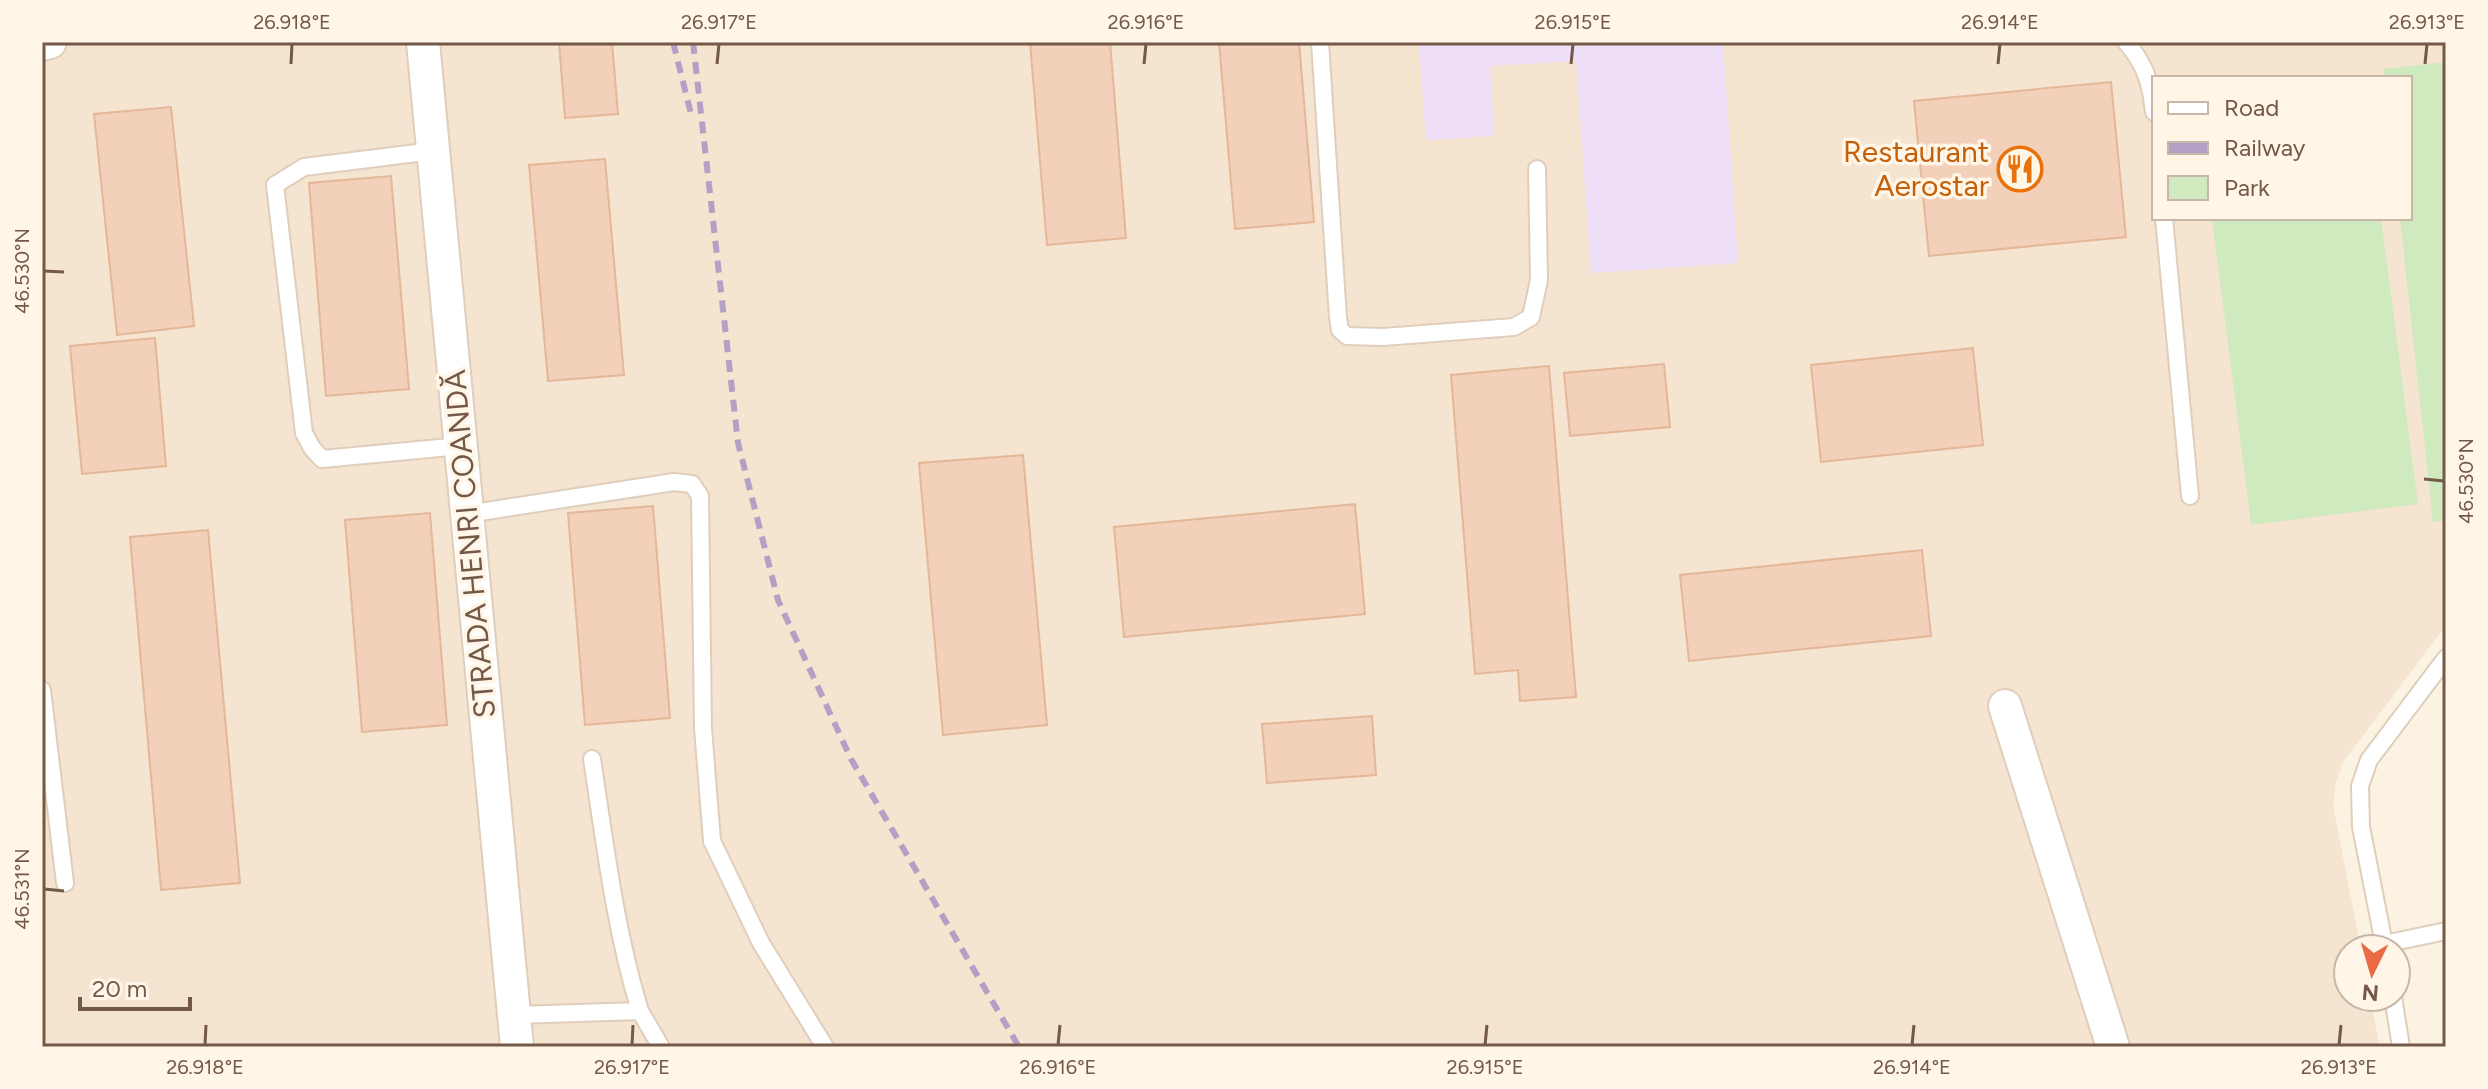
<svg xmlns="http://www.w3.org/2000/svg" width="2488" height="1089" viewBox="0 0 2488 1089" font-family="Figtree,sans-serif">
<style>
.residential{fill:#f4e4d0;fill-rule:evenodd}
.education{fill:#efdef8}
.green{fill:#d0eac0}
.building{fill:#f2d0b9;stroke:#e5b799;stroke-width:2}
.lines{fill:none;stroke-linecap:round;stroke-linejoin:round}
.service-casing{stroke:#e0cebd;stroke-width:20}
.minor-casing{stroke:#e0cebd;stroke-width:36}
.service{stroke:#fff;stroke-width:16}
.minor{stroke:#fff;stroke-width:32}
.rail{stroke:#b5a0c5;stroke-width:6;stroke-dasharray:12 8;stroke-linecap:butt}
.ticks{fill:none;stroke:#745848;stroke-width:3}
.labels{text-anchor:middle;stroke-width:7;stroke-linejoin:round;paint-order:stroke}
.food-label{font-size:30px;fill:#c56008;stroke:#fff6e8;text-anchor:end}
.street-label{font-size:30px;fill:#745848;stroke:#fff6e8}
.neatline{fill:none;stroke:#745848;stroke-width:3}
.ticks-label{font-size:20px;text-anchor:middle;fill:#745848}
</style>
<rect width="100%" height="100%" fill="#fcf2e1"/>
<path class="residential" d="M42 42H2446V625L2343 762 2336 783 2333 806 2361 949H2348V997H2370L2380 1047H42ZM2154 78H2410V218H2154Z"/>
<path class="education" d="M1419 42H1723L1738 263 1591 273 1576 61 1490 66 1494 136 1426 140Z"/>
<path class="green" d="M2446 62V521L2433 522 2400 218H2410V78H2385L2384 69Z
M2212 218H2381L2418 504 2251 525Z"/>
<path class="building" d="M559 42H612L618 114 565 118Z
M1030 42H1110L1126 238 1047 245Z
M1219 42H1299L1314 222 1235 229Z
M2111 82 2126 237 1929 256 1914 101Z
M171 107 194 326 117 335 94 114Z
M605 159 624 375 548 381 529 165Z
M391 176 409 389 326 396 309 183Z
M155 338 166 466 82 474 70 346Z
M1973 348 1983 445 1821 462 1811 365Z
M1664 364 1670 427 1570 436 1564 373Z
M1549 366 1576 697 1520 701 1518 670 1475 674 1451 375Z
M1023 455 1047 725 943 735 919 463Z
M1355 504 1365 614 1124 637 1114 527Z
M653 506 670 718 585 725 568 513Z
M430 513 447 725 362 732 345 520Z
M208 530 240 883 161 890 130 537Z
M1922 550 1931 636 1689 661 1680 575Z
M1372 716 1376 775 1267 783 1262 724Z"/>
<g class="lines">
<g class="service-casing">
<path id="service" d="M1320 42 1338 318 1340 330 1347 336 1383 337 1514 327 1531 317 1539 280 1537 169
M2126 42C2145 64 2151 83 2154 112
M433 151 304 167 275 185 304 433 312 448 322 459 461 446
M2164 218 2190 496
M467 514 674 482 692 484 700 496 703 728 712 841 761 943 825 1047
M42 690 65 883
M592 759C605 844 615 929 640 1011
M2384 944 2446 931
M2385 949 2361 827 2360 786 2369 760 2446 658
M2393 997 2401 1047
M515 1015 640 1011 661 1047"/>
</g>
<g class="minor-casing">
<path id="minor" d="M423 42 517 1047
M42 44 50 42
M2005 706 2113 1047"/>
</g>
<use href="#service" class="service"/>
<use href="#minor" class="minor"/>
<path class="rail" d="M673 42 692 118
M693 42 738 443 778 600 851 759 1019 1047"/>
</g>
<path class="ticks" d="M291 64 292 44M717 64 719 44M1144 64 1146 44M1571 64 1573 44M1998 64 2000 44M2425 64 2427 44M44 271 64 272M2424 479 2444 481M44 889 64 891M205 1045 206 1025M632 1045 633 1025M1058 1045 1060 1025M1485 1045 1487 1025M1912 1045 1914 1025M2339 1045 2341 1025"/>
<defs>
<g id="restaurant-ring" transform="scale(2.3)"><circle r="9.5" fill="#fff6e8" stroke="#e8710a" stroke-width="1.5"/><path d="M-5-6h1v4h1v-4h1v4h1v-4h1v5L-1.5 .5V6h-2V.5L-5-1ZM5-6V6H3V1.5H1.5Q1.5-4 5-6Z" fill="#e8710a"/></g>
</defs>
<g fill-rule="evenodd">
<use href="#restaurant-ring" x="2020" y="169"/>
</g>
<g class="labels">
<g class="food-label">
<text x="1989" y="162">Restaurant<tspan x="1989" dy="34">Aerostar</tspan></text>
</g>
<g class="street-label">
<text transform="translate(470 544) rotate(-95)" y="10">STRADA HENRI COANDĂ</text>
</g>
</g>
<rect width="2488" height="1089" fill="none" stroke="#fff6e8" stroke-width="88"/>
<rect x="2152" y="76" width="260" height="144" fill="#fff6e8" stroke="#c7b7a8" stroke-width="2"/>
<rect x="2168" y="102" width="40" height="12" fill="#ffffff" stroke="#c7b7a8" stroke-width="2"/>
<text x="2224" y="116" font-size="24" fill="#745848">Road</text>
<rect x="2168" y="142" width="40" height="12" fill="#b5a0c5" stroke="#c7b7a8" stroke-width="2"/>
<text x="2224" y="156" font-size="24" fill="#745848">Railway</text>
<rect x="2168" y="176" width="40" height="24" fill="#d0eac0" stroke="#c7b7a8" stroke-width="2"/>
<text x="2224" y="196" font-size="24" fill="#745848">Park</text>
<g transform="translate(2372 973) rotate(185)"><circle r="38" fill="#fff6e8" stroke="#c7b7a8" stroke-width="2"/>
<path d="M0-6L14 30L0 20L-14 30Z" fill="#e86b45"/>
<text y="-12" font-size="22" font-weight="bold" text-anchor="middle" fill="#745848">N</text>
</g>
<path d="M80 997v12h110v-12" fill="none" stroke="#745848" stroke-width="4"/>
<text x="92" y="997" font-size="24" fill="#745848" stroke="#fff6e8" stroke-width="6" paint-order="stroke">20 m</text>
<rect x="44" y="44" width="2400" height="1001" class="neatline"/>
<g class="ticks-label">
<text x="292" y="29">26.918°E</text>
<text x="719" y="29">26.917°E</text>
<text x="1146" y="29">26.916°E</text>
<text x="1573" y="29">26.915°E</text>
<text x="2000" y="29">26.914°E</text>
<text x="2427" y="29">26.913°E</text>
<text transform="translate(22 271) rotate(-90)" y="7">46.530°N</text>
<text transform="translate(2466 481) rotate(-90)" y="7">46.530°N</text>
<text transform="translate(22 889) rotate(-90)" y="7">46.531°N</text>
<text x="205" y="1074">26.918°E</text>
<text x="632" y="1074">26.917°E</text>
<text x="1058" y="1074">26.916°E</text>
<text x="1485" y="1074">26.915°E</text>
<text x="1912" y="1074">26.914°E</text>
<text x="2339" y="1074">26.913°E</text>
</g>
</svg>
